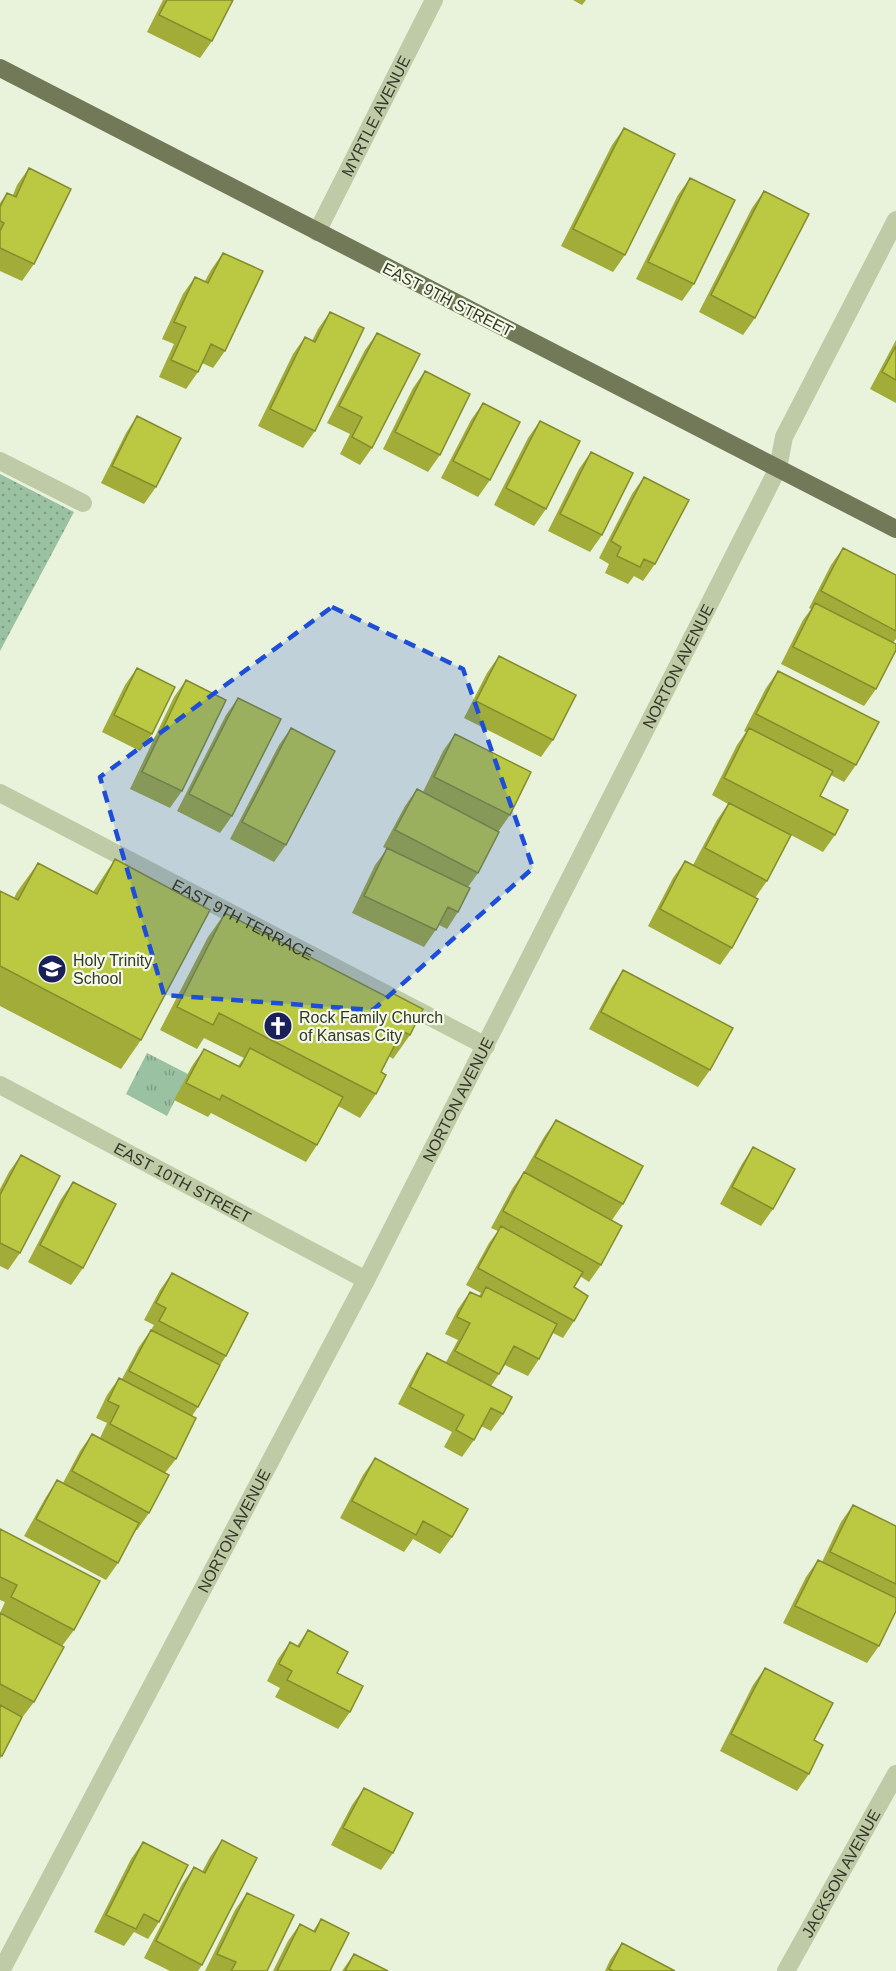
<svg xmlns="http://www.w3.org/2000/svg" width="896" height="1971" viewBox="0 0 896 1971" font-family="Arial,sans-serif">
<style>
.grass{fill:url(#grass-tufts)}
.garden{fill:url(#garden-dots)}
.lines{fill:none;stroke-linecap:round;stroke-linejoin:round}
.minor{stroke:#bfcaa6;stroke-width:18}
.major{stroke:#727958;stroke-width:18}
.wall{fill:#a1ac39}
.building{fill:#bbc842;stroke:#838c2e;stroke-width:1.5}
.marked{fill:#1d4ed8;fill-opacity:0.2;stroke:#1d4ed8;stroke-width:4.5;stroke-dasharray:12 8;stroke-linejoin:round}
.labels{text-anchor:middle;stroke-width:4.5;stroke-linejoin:round;paint-order:stroke}
.street-label{font-size:16px;fill:#343627;stroke:#f2fae7}
.poi-label{font-size:16px;fill:#343627;stroke:#f2fae7;text-anchor:start}
</style>
<defs>
<pattern id="grass-tufts" width="24" height="20" patternUnits="userSpaceOnUse" patternTransform="scale(1.5)"><rect width="24" height="20" fill="#9ac1a2"/><path d="M3 7l-1-3M5 7V3M7 7l1-3M15 17l-1-3M17 17v-4M19 17l1-3" fill="none" stroke="#7e9e84"/></pattern>
<pattern id="garden-dots" width="8" height="8" patternUnits="userSpaceOnUse" patternTransform="scale(1.5)"><rect width="8" height="8" fill="#9ac1a2"/><path d="M2 2h.1M6 6h.1" fill="none" stroke="#7e9e84" stroke-width="1.8" stroke-linecap="round"/></pattern>
</defs>
<rect width="100%" height="100%" fill="#e9f2da"/>
<path class="grass" d="M147 1053 188 1074 167 1116 126 1094Z"/>
<path class="garden" d="M0 474 74 512 0 651Z"/>
<g class="lines">
<g class="minor">
<path id="s1" d="M317 232 434 0"/>
<path d="M0 461 83 503"/>
<path id="s2" d="M0 793 486 1046"/>
<path id="s3" d="M0 1085 366 1280"/>
<path id="s4" d="M1 1971 366 1280 758 508 778 468 784 437 896 220"/>
<path id="s5" d="M786 1971 896 1774"/>
</g>
<path class="major" d="M0 68 896 529"/>
</g>
<path class="wall" d="M163 0H233L212 41 200 58 147 32Z
M573 0H586L582 5Z
M624 128 625 255 613 272 561 246 612 145Z
M29 168 34 264 22 281 0 271V203L7 193 13 195 17 185Z
M690 178 694 284 682 301 636 279 678 195Z
M764 191 755 318 743 335 699 312 752 208Z
M223 253 225 351 213 368 202 363 198 372 186 389 159 377 174 344 162 339 183 294 195 277 205 281 211 270Z
M330 312 315 431 303 448 258 426 293 354 305 337 312 341 318 329Z
M377 333 372 448 360 465 340 454 350 434 327 423 365 350Z
M896 340V403L870 389Z
M425 371 440 455 428 472 383 449 413 388Z
M483 403 490 480 478 497 441 478 471 420Z
M137 416 156 487 144 504 101 483 126 433Z
M540 421 546 509 534 526 494 505 528 438Z
M591 452 602 535 590 552 548 531 579 469Z
M644 477 655 564 643 581 634 576 628 584 605 573 609 564 599 558 632 494Z
M843 548 896 575V639L893 643 876 689 864 706 781 664 803 620 811 609 809 608 831 565Z
M499 656 553 740 541 757 464 718 487 673Z
M137 668 152 734 140 751 102 732 125 685Z
M778 671 856 765 844 782 831 775 820 796 835 835 823 852 791 835 767 881 755 898 693 865 717 820 728 804 712 795 737 745 746 732 744 731 766 688Z
M186 680 182 791 170 808 130 789 174 697Z
M238 698 232 816 220 833 177 811 226 715Z
M291 728 286 845 274 862 230 839 279 745Z
M455 734 510 815 498 832 478 873 468 887 458 912 447 929 439 925 424 947 352 913 375 865 387 849 383 847 405 806 417 789 423 792 443 751Z
M115 859 141 1040 121 1069 0 1006V891L14 898 17 892 38 863 93 892Z
M685 861 732 948 720 965 648 926 673 878Z
M225 913 389 998 392 993 410 1035 393 1059 389 1056 381 1072 376 1094 360 1118 338 1106 317 1145 306 1162 211 1113 208 1117 174 1100 192 1066 204 1049 238 1066 244 1058 204 1038 197 1049 160 1030 208 937Z
M623 970 710 1070 698 1087 589 1029 612 987Z
M556 1120 623 1204 612 1220 601 1265 589 1282 580 1276 574 1287V1321L563 1338 553 1333 539 1359 528 1376 505 1365 491 1386 503 1414 491 1431 481 1426 474 1440 462 1457 444 1447 452 1432 398 1404 416 1370 427 1353 446 1362 458 1340 445 1334 458 1309 470 1292 479 1296 481 1293 466 1285 489 1243 498 1231 491 1228 512 1189 524 1172 544 1137Z
M753 1147 773 1209 761 1226 720 1204 742 1164Z
M21 1155 20 1253 8 1270 0 1266V1189L9 1172Z
M73 1182 83 1268 71 1285 28 1262 61 1199Z
M172 1273 226 1356 219 1367 198 1407 192 1416 176 1459 165 1473 149 1513 137 1530H135L118 1563 106 1580 24 1536 46 1497 57 1480 63 1483 80 1451 92 1434 100 1438 107 1423 96 1418 107 1395 119 1378 122 1379 139 1347 151 1330 154 1325 144 1320 160 1290Z
M375 1458 452 1537 440 1554 413 1539 404 1552 340 1518 363 1475Z
M853 1505 896 1526V1611L879 1646 867 1663 783 1623 806 1577 818 1560 822 1562 841 1522Z
M0 1529 74 1630 62 1646 34 1702 21 1719 0 1759V1613L5 1602 0 1600Z
M308 1630 337 1673 350 1712 338 1729 275 1697 280 1688 267 1681 278 1659 290 1642 297 1646Z
M765 1668 814 1740 809 1774 797 1791 720 1751 753 1685Z
M364 1788 393 1853 381 1870 331 1845 352 1805Z
M222 1840 202 1965 198 1971H170L144 1958 182 1884 194 1867 202 1872 210 1857Z
M143 1842 159 1922 148 1939 134 1932 124 1946 94 1932 131 1859Z
M247 1893 267 1971H205L235 1910Z
M321 1919 330 1971H273L288 1941 300 1924 313 1931Z
M622 1943 675 1971H605L610 1960Z
M354 1954 388 1971H342Z"/>
<path class="building" d="M167 0H233L212 41 159 15Z
M624 128 675 154 625 255 573 229Z
M29 168 71 189 34 264 0 248V231L4 223 0 221V207L7 193 16 197Z
M690 178 735 200 694 284 648 262Z
M764 191 809 214 755 318 711 295Z
M223 253 263 271 225 351 211 344 198 372 171 360 186 327 174 322 195 277 208 283Z
M330 312 364 328 315 431 270 409 305 337 315 342Z
M377 333 420 354 372 448 352 437 362 417 339 406Z
M896 346V380L882 372Z
M425 371 470 394 440 455 395 432Z
M483 403 520 422 490 480 453 461Z
M137 416 181 438 156 487 112 466Z
M540 421 580 441 546 509 506 488Z
M591 452 633 473 602 535 560 514Z
M644 477 689 500 655 564 644 559 640 567 617 556 621 547 611 541Z
M843 548 896 575V631L821 591Z
M815 603 896 644V650L876 689 793 647Z
M499 656 576 695 553 740 476 701Z
M137 668 175 687 152 734 114 715Z
M778 671 879 722 856 765 756 714Z
M186 680 226 700 182 791 142 772Z
M238 698 281 719 232 816 189 794Z
M291 728 335 751 286 845 242 822Z
M749 728 833 771 820 796 848 810 835 835 724 778Z
M455 734 531 772 510 815 434 777Z
M417 789 499 832 478 873 395 830Z
M729 803 791 835 767 881 705 848Z
M387 848 470 888 458 912 448 907 436 930 364 896Z
M115 859 210 910 141 1040 0 966V891L18 900 38 863 97 894Z
M685 861 758 899 732 948 660 909Z
M225 913 389 998 392 993 423 1009 410 1035 402 1031 381 1072 386 1075 376 1094 219 1013 213 1025 177 1007Z
M623 970 733 1028 710 1070 601 1012Z
M250 1048 343 1097 317 1145 222 1095 220 1100 186 1083 204 1049 240 1067Z
M556 1120 643 1166 623 1204 535 1157Z
M753 1147 795 1169 773 1209 732 1187Z
M21 1155 60 1176 20 1253 0 1243V1195Z
M524 1172 622 1226 601 1265 503 1211Z
M73 1182 116 1204 83 1268 40 1245Z
M501 1226 583 1272 574 1287 588 1296 574 1321 478 1268Z
M172 1273 248 1313 226 1356 159 1321 166 1308 156 1303Z
M486 1287 557 1324 539 1359 514 1346 499 1374 455 1351 470 1323 457 1317 470 1292 481 1297Z
M151 1330 220 1365 198 1407 129 1371Z
M427 1353 512 1397 503 1414 491 1408 474 1440 456 1430 464 1415 410 1387Z
M119 1378 196 1418 176 1459 110 1424 119 1406 108 1401Z
M92 1434 169 1475 149 1513 72 1471Z
M375 1458 468 1509 452 1537 423 1521 416 1535 352 1501Z
M57 1480 139 1523 118 1563 36 1519Z
M853 1505 896 1526V1584L830 1552Z
M0 1529 100 1581 74 1630 11 1597 17 1585 0 1577Z
M818 1560 896 1598V1611L879 1646 795 1606Z
M0 1613 64 1647 34 1702 0 1684Z
M308 1630 348 1652 337 1673 363 1686 350 1712 287 1680 292 1671 279 1664 290 1642 299 1647Z
M765 1668 833 1703 814 1740 823 1745 809 1774 731 1734Z
M0 1705 22 1717 2 1756 0 1755Z
M364 1788 413 1813 393 1853 343 1828Z
M222 1840 257 1858 202 1965 156 1941 194 1867 205 1873Z
M143 1842 188 1865 159 1922 144 1914 136 1929 106 1915Z
M247 1893 294 1915 267 1971H231L236 1962 217 1954Z
M321 1919 349 1933 330 1971H277L300 1924 315 1932Z
M622 1943 675 1971H613L609 1969Z
M354 1954 388 1971H345Z"/>
<path class="marked" d="M332 607 463 669 533 868 373 1010 164 995 100 777Z"/>
<defs>
<g id="school-disc" transform="scale(1.5)"><circle r="9.5" fill="#1c2059" stroke="#f2fae7"/><path d="M0-5L7-2L0 1L-7-2ZM-4 1L0 2.5L4 1V4Q0 6-4 4Z" fill="#fff"/></g>
<g id="church-disc" transform="scale(1.5)"><circle r="9.5" fill="#1c2059" stroke="#f2fae7"/><path d="M-1.2-6h2.4v3.5h3.3v2.4h-3.3V6h-2.4V-.1h-3.3v-2.4h3.3Z" fill="#fff"/></g>
</defs>
<g fill-rule="evenodd">
<use href="#school-disc" x="52" y="969"/>
<use href="#church-disc" x="278" y="1026"/>
</g>
<g class="labels">
<g class="street-label">
<text dy="6" stroke="none"><textPath href="#s1" startOffset="130">MYRTLE AVENUE</textPath></text>
<text transform="translate(448 299) rotate(27)" y="6">EAST 9TH STREET</text>
<text dy="6" stroke="none"><textPath href="#s4" startOffset="1470">NORTON AVENUE</textPath></text>
<text dy="6" stroke="none"><textPath href="#s2" startOffset="274">EAST 9TH TERRACE</textPath></text>
<text dy="6" stroke="none"><textPath href="#s4" startOffset="984">NORTON AVENUE</textPath></text>
<text dy="6" stroke="none"><textPath href="#s3" startOffset="207">EAST 10TH STREET</textPath></text>
<text dy="6" stroke="none"><textPath href="#s4" startOffset="498">NORTON AVENUE</textPath></text>
<text dy="6" stroke="none"><textPath href="#s5" startOffset="112">JACKSON AVENUE</textPath></text>
</g>
<g class="poi-label">
<text x="73" y="966">Holy Trinity<tspan x="73" dy="18">School</tspan></text>
<text x="299" y="1023">Rock Family Church<tspan x="299" dy="18">of Kansas City</tspan></text>
</g>
</g>
</svg>
